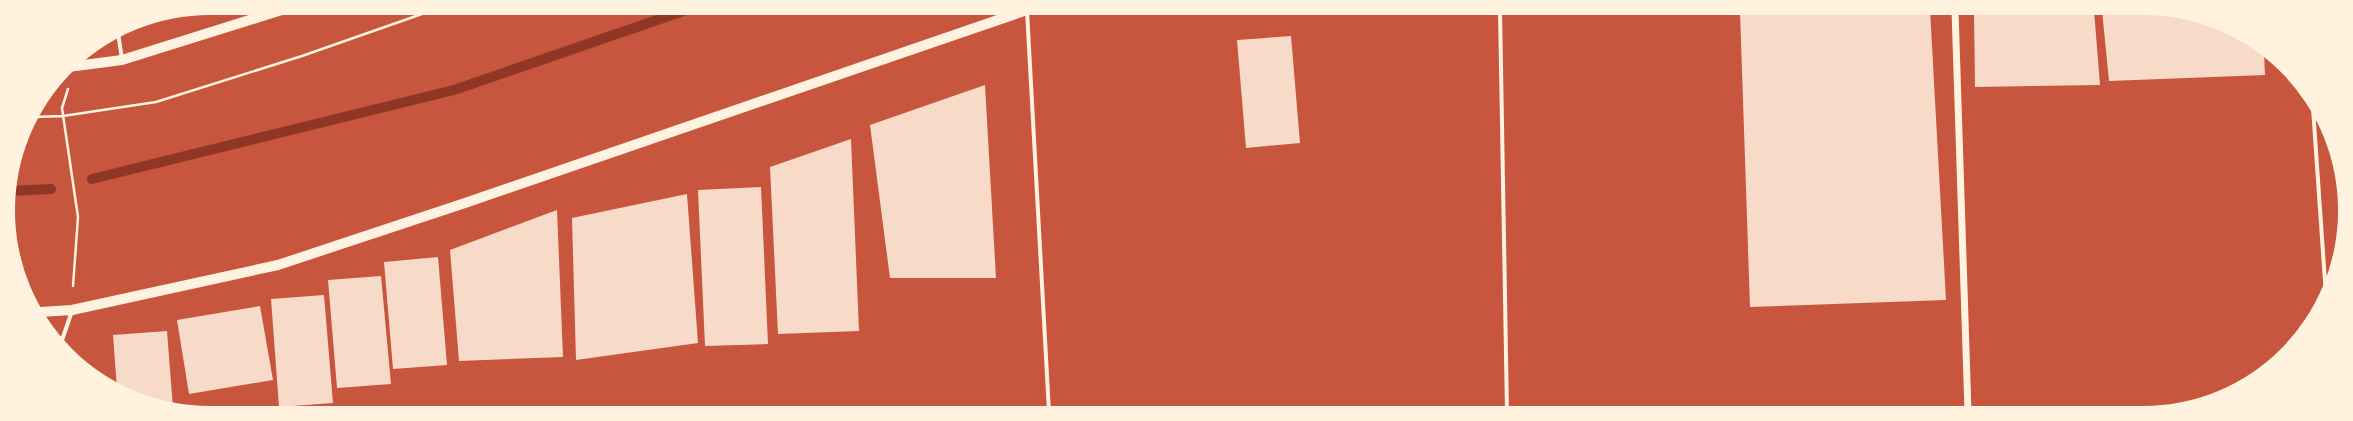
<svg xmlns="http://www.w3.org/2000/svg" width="2353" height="421" viewBox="0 0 2353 421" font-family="Cabin,sans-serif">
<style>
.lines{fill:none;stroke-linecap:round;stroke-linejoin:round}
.stream{stroke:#8f3625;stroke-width:10}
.building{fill:#f7dbc8}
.path{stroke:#fff3e0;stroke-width:2.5}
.minor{stroke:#fff3e0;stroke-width:4}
.tertiary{stroke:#fff3e0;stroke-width:7}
.primary{stroke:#fff3e0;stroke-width:10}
</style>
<rect width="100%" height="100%" fill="#c8553d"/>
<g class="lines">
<path class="stream" d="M92 179 454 90 692 8
M10 191 51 189"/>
</g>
<path class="building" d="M1780 9H1930L1946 300 1750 307 1740 12Z
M1974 10H2094L2100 85 1975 87Z
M2102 10H2169L2244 35 2264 53 2265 75 2109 81Z
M1291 36 1300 143 1246 148 1237 40Z
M985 85 996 278H890L870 125Z
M851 139 859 331 778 334 770 167Z
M761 187 768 344 705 346 698 190Z
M687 194 698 343 576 360 572 218Z
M557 210 563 357 459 361 450 250Z
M438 257 447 365 393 369 384 262Z
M381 276 391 384 337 388 328 280Z
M324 295 333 403 279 407 271 299Z
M260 306 273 380 189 394 177 320Z
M167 331 173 408 117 389 113 335Z"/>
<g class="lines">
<path class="path" d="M68 89 62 108 78 217 73 286
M34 117 63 116 156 102 302 56 439 8"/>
<path class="minor" d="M1500 9 1507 412
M1027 11 1049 412
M118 33 122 59
M2313 108 2326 296
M60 346 72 311"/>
<path class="tertiary" d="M1955 10 1968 412"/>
<path class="primary" d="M68 67 122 60 288 8
M40 312 72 310 278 265 465 203 1027 10 1043 9"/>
</g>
<path d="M0 0H2353V421H0ZM210 15H2143A195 195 0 0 1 2338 210V211A195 195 0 0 1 2143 406H210A195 195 0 0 1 15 211V210A195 195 0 0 1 210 15Z" fill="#fff3e0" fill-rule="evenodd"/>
</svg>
